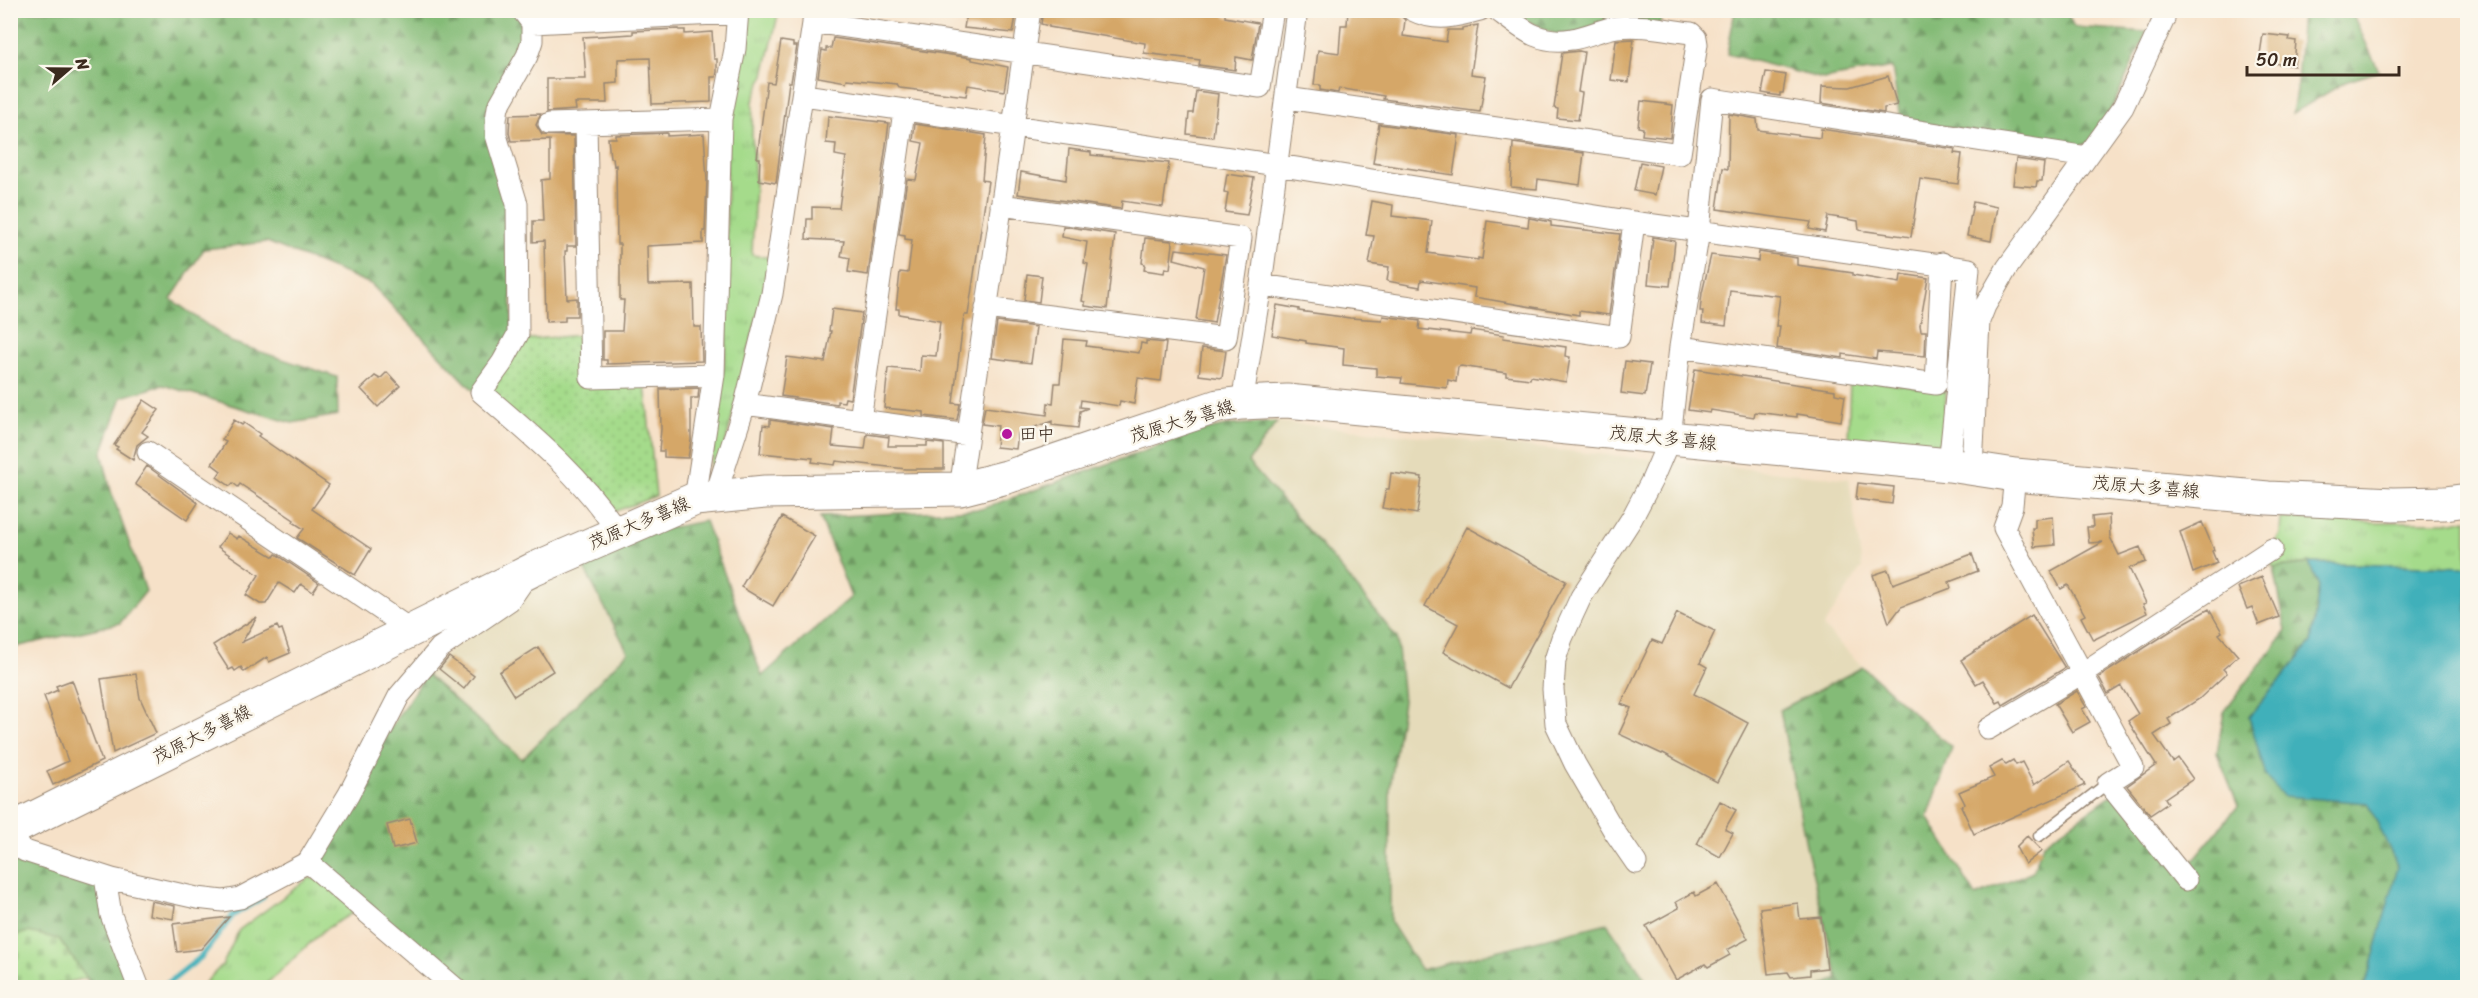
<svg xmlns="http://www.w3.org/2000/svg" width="2478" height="998" viewBox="0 0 2478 998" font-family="Sriracha,'Klee One',sans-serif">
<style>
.built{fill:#e5dbba}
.grass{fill:url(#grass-tufts);stroke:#708254;stroke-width:1.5}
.forest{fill:url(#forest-firs);stroke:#60724a;stroke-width:1.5}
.cemetery{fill:url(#cemetery-stones);stroke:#708254;stroke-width:1.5}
.park{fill:url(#park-dots);stroke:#708254;stroke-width:1.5}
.water{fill:#40b0ba;stroke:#3e6d6c;stroke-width:1.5}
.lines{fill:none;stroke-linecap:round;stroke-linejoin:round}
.stream{stroke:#40b0ba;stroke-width:6}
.building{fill:#d5a767}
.lane-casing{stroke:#988673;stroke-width:13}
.street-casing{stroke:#988673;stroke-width:23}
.primary-casing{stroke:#988673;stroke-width:35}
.lane{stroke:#fff;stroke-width:10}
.street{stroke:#fff;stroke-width:21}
.primary{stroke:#fff;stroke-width:33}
.poi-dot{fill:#b5179e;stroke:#fbf7ec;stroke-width:2}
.labels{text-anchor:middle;stroke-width:5;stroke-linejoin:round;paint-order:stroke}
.street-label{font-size:18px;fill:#3b2a1e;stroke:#fbf7ec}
.poi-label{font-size:18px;fill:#3b2a1e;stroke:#fbf7ec;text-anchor:start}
</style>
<defs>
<pattern id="grass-tufts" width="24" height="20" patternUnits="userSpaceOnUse" patternTransform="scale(1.5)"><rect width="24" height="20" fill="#a5db8b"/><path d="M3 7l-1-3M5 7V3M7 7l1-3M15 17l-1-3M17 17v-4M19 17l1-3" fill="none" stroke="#8fbc78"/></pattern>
<pattern id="forest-firs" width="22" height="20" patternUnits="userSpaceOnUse" patternTransform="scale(1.5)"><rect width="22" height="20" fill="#84bb77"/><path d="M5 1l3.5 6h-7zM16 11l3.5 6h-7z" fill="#6d9861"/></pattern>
<pattern id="cemetery-stones" width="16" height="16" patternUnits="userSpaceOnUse" patternTransform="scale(1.5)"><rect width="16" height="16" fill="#a5db8b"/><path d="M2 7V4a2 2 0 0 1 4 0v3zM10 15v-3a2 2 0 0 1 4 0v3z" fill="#8fbc78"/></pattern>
<pattern id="park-dots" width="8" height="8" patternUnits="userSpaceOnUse" patternTransform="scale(1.5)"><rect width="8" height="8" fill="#a5db8b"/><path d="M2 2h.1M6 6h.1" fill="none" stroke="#8fbc78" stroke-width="1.8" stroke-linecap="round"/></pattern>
</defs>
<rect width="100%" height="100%" fill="#fbf7ec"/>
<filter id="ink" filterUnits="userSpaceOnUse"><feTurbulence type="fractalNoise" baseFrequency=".0167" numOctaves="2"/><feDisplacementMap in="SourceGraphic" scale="12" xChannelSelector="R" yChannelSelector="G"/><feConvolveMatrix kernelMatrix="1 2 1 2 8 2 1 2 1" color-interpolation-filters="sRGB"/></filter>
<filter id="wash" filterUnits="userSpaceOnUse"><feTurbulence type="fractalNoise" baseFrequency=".008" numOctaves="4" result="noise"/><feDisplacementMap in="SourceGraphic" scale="24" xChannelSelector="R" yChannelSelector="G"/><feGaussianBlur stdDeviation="1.35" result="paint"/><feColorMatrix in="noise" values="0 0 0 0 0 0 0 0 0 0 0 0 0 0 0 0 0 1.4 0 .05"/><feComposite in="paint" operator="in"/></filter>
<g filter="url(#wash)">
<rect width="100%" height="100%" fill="#f6e1c8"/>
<path class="built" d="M1277 422 1849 479 1862 567 1823 627 1863 667 1780 710 1807 850 1838 980 1819 988 1651 987 1606 923 1421 971 1390 921V789L1403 701 1344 572 1248 462Z
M582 564 628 652 522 759 426 674 452 649 534 587Z"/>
<path class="grass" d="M748 11H779L764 75 753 101 752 135 755 182 752 255 772 258 717 477 709 479 726 349 727 121Z
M1850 378 1946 391 1944 444 1931 455 1848 446Z
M2281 518 2361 522H2453L2467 519V567L2309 563 2274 568 2267 560 2280 534Z
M309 878 321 880 356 911 324 930 263 987 200 988 223 964 239 930Z"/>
<path class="forest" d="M516 10 526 28 525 47 490 113 510 199 512 332 475 392 371 284 267 242 204 249 171 299 231 342 337 377 338 415 292 423 163 385 122 397 102 453 111 491 146 591 120 623 11 648 10 11Z
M1507 11H1662L1660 24 1559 36Z
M1735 11H2066L2074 27 2147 32 2107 119 2090 143 2075 147 1900 120 1892 67 1823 79 1727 54Z
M2302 11H2351L2379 71 2345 82 2292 114 2297 85Z
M1277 422 1248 462 1344 572 1397 638 1403 701 1390 789V921L1421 970 1607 923 1651 987 843 988 827 983 820 988H591L581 980 572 987H469L325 870 321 851 385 736 426 674 522 759 628 652 582 564 657 530 705 521 762 676 851 597 820 517 981 509 1198 432 1230 425Z
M2309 563 2319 586 2311 643 2249 717 2283 795 2368 803 2399 867 2365 987H1819L1838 979 1807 850 1780 710 1863 667 1952 748 1928 817 1976 896 2033 871 2043 844 2121 788 2186 869 2238 806 2217 753 2224 712 2286 631 2274 568Z
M11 858 101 880 135 987H89L87 978 29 932 11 937Z"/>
<path class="cemetery" d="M28 932 59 939 87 978 45 987H11V937Z"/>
<path class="park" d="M583 335 585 383H645L656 496 611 513 490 393 520 340Z"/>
<path class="water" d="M2309 563 2467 567V987H2365L2398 867 2368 803 2283 796 2266 776 2249 717 2311 643 2319 586Z"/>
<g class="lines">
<path class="stream" d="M162 988 201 957 233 915 263 897"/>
</g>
<g id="blocks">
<path class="building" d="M967 10H1017L1013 33 964 28Z
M1043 10H1213L1225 12V17L1258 23 1252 60 1236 57 1235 70 1199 65 1200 60 1144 53 1145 43 1049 27V26L1041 24Z
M1348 10H1376L1401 16 1405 20 1403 36 1446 42 1448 30H1462V28L1478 25 1471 74 1486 76 1480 112 1383 99 1384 96 1339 88 1338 93 1320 90V85H1314L1318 50 1339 53 1341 25H1347Z
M679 29V30H685V34L712 32 714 59H717V72L716 77H711V102L652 104 650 58 618 59V83L606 84 607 103H575L576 110 547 112V79H586L583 37 633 34V31Z
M2263 34 2290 37 2289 40 2296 41 2294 66 2259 61Z
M833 38 972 58V60L1008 67 1004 91 968 85 966 96 900 88 897 84 847 79 846 82 818 77 822 50 826 51V48H831Z
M1634 39 1629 82 1611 80 1616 40Z
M781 41 793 43V46H797L791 82H789L776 183 759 180 760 158H757L767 82 774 83Z
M1579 51 1584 52 1578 92 1582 93 1578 120 1557 118 1558 109 1554 108 1562 53Z
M1766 72 1786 75 1783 93H1780V96L1762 93Z
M1888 76 1897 105 1884 108V113L1821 103 1822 86 1850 87Z
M1196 91 1218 94 1213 137 1187 134 1189 113H1193Z
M1641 101 1673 105 1670 138 1642 135 1643 128 1638 127Z
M541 114 536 125 542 135 574 136 576 246H567V251H565L567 299 577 298V316H565V321L546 322 544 241 533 242V221H543L541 180 550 179V140L511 141 509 133 510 115Z
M1729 114 1757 119 1758 130 1820 138 1821 129 1955 149 1954 153 1962 154 1958 184 1920 179 1911 237 1859 230 1858 221 1828 216 1825 232 1809 229 1811 222 1717 209 1723 168 1728 169Z
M828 116 889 123 868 275 848 272 850 258 841 256 844 241 806 239 807 219H812V207L839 208 846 157 835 155 836 144 826 143Z
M915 124 986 135 982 180 988 181 968 315H964L953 403 960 404 957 420 924 416V412L884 408 888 368 920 371 921 355 936 356 940 321 899 314V309H896L900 272 908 273 912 240 905 239V235L899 234 907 179 916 180 923 143 913 141Z
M1379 124 1459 135 1453 175 1373 163Z
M667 133V136L704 134 707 180 705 231H703V243L647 246 648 285 693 284 694 327H701L702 361 607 364V360H603V331H622L624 300H620V244H617L616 165 614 166 613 158H610L608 138H616V135Z
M1513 143 1584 153 1580 185 1538 179 1537 189 1511 187Z
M1069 149 1091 152V155L1169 163 1163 207 1122 201 1121 209 1018 194 1021 172 1066 180Z
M2016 159 2044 163 2042 181H2037L2036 187 2013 185Z
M1640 162 1661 166 1655 195 1634 191Z
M1227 174 1254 178 1247 215 1225 212 1228 193 1224 192Z
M1372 201 1393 205 1392 216 1432 221 1428 253 1478 260V258L1482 259 1487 221 1528 227 1529 218 1551 222V226L1620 234 1609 315 1579 311V315L1474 297 1475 288 1421 280 1420 287 1387 281 1389 267 1369 264 1374 236 1366 235Z
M1973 202 1997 207 1991 241 1967 236Z
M1063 226 1115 234 1107 309 1085 306V302L1082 301 1088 264 1084 263 1087 242 1062 237Z
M1653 237 1675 241 1670 286 1648 284Z
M1145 238 1171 241 1173 244 1170 269 1165 268 1164 273 1144 270 1145 264 1142 263Z
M1176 249 1226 255 1214 323 1196 320 1204 267 1174 259Z
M1759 252 1797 258V265L1853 273V275L1900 283 1901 274 1928 278 1920 325 1921 331H1926L1925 356 1877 352 1876 359 1843 354V358L1777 348 1780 326H1776L1780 296 1730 290 1726 326 1702 323 1703 311H1700L1702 293 1711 255 1758 261Z
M1027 274 1042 276 1039 302 1024 300Z
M1277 305 1299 309V311L1350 318 1382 320 1383 316 1420 321 1419 329 1470 335 1471 330 1504 335 1503 338 1566 347 1565 356 1570 357 1566 382 1531 376 1530 379 1506 376V373L1461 366 1458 367 1456 382 1448 380 1447 388 1401 383 1402 378 1376 376V368L1343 365 1344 348 1306 343V341L1272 335Z
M832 309 862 313 850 399 845 398 844 402 837 401V404L781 396 787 357 825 362 831 331H829Z
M997 322 1036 327 1031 363 992 358Z
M1064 339 1087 341 1086 346 1139 353 1141 343 1146 344V341L1166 343 1161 381 1138 378 1134 404 1120 401 1119 406 1081 400 1080 407 1088 408 1080 411 1078 428 1052 425V421L1018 433 1016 449 996 447 998 426 982 424 985 407 1047 415 1048 403 1053 404 1055 383H1060Z
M1202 348 1226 351 1222 378 1199 375Z
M1625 361 1650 364 1645 396 1621 393Z
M1695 369 1835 390V394L1845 396 1841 421 1797 414V417L1755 412 1754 417 1711 410 1710 413 1688 410Z
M387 372 400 386 378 407 361 389 375 376 380 379Z
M699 388 698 398H691V440L688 458 664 457V451H659L661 429 660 389Z
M144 400 159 410 142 432 148 436 137 445 133 460 116 449 118 447 114 445Z
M234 420 242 425 244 423 260 434 258 436 329 485 312 509 371 549 355 575 297 538 304 529 293 522 294 520 240 484 238 487 233 483 230 486 217 477 221 471 212 464 226 442 222 440Z
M770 420 834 429 832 446 865 449 867 434 889 437 888 446H927V442L944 444V469H906L836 461 835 465 812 462 813 458 760 453 763 425 770 426Z
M147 466 198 503 187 520 135 484Z
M1391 473 1422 477 1417 514 1382 508 1386 489H1389Z
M1858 483 1894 487 1892 504 1856 499Z
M2109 515 2110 537 2119 555 2140 547 2146 562 2129 568 2146 603 2143 604 2147 613 2093 640 2081 617 2085 615 2068 585 2061 589 2051 571 2103 542 2089 543 2087 527H2093L2092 517Z
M782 517 815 536 773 606 741 587Z
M2053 517 2055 545 2034 547 2032 528H2035V519Z
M2202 522 2214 550 2212 551 2217 563 2193 573 2180 532Z
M1467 527 1566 581 1508 688 1443 652 1458 624 1425 606Z
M228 533 237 539 239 536 274 557 276 554 319 583 313 592 301 584 295 593 279 583 266 604H260L246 595 259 575 218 547Z
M1972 554 1978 571 1949 582 1951 588 1901 607 1889 623 1873 575 1888 570 1893 584Z
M2262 577 2279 617 2259 625 2252 607 2247 609 2238 587Z
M2209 609 2222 632 2219 634 2238 656 2223 669 2227 673 2199 699 2168 719 2171 724 2154 735 2173 762 2178 758 2193 779 2165 798 2168 803 2150 815 2127 786 2156 765 2128 721 2138 714 2121 686 2108 694 2099 677 2177 627Z
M1677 613 1715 631 1700 663 1707 667 1694 694 1748 723 1717 782 1663 753 1662 754 1619 734 1631 708 1621 704 1652 640 1662 644Z
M2032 615 2065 668 2003 705 2001 701 1997 703 1983 680 1976 684 1961 660Z
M257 617 242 642 277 626 279 630 282 629 290 653 269 662 267 657 244 672 241 667 235 671 233 668 229 670 213 645Z
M538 647 553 671 514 696 499 672Z
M449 657 474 676 464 689 439 669Z
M136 674 140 698 156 733 113 753 101 679Z
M72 680 102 761 53 785 47 771 68 761 44 696 58 690 56 686Z
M2077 691 2086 707 2082 709 2090 722 2072 732 2055 704Z
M2013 760 2016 765 2022 762 2034 785 2069 761 2085 785 1974 834 1961 806 1965 804 1959 792 1994 777 1989 768 2002 761 2006 764Z
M1720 801 1736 810 1725 829 1733 833 1720 857 1697 844Z
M410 819 417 843 393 849 387 825Z
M2027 836 2042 851 2025 864 2016 847Z
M1718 884 1748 939 1727 950 1730 955 1708 967 1705 964 1676 980 1646 926 1679 908 1676 902 1694 892 1696 896Z
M151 901 175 906 173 919 149 915Z
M1798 903 1800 919 1821 917 1827 968 1810 970V975L1791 977 1788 972 1768 974 1760 908Z
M229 917 201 949 177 952 173 924Z"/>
</g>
</g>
<g filter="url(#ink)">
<use href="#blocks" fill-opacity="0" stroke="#988673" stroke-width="1.5"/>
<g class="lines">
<g class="lane-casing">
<path id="lane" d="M2039 836 2108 783"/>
</g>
<g class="street-casing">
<path id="street" d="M522 10 532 23V41L527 56 498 107 496 120V135L517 204 518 334 502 363 481 392C531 435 581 475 617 531
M1412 10C1436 22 1455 17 1480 10
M813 22 1260 87 1273 10
M532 23 737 13
M804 95 1277 165 1634 222 1969 269 1949 465
M1286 98 1680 154 1697 44 1696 38 1691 33C1667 30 1641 24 1617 27 1601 29 1587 37 1572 39 1538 45 1521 28 1497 10
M586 123 591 378 714 375
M549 124 721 119
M1261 285 1619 337 1634 222
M986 308 1226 338 1241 238 1001 205
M1680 347 1936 384 1942 263
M1242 403 1261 285 1297 10
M745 404 968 435
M860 420 904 111
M148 452 411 630
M1972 469 1979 321 1985 306 2007 268 2123 107 2164 19 2165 10
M2015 475 2012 506 2004 528 2133 767 2108 783 2186 880
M960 489 1030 10
M715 497 745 404 772 294 815 10
M695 499 714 375 721 119 735 49 738 10
M1988 729 2084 672 2272 549
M10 843 25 851 112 879 197 898 223 901 240 898 308 862 349 794 399 696 440 648 510 600 526 577
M308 862 455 988
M1636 863 1614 831 1575 764 1556 724 1553 689 1555 660 1562 638 1581 597 1632 518 1652 480 1670 438 1680 347 1699 231 1712 99 2087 157
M105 877 111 915 139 988"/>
</g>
<g class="primary-casing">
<path id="primary" d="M10 830 532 570 695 499 765 492 960 489 1007 477 1218 406 1242 403 1287 401 1949 465 2015 475 2268 498 2393 504 2445 503 2468 500"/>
</g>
<use href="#lane" class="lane"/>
<use href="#street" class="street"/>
<use href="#primary" class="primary"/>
</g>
</g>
<circle class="poi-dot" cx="1007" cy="434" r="6"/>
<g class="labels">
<g class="street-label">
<text transform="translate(1182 421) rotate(-17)" y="6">茂原大多喜線</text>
<text transform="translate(1663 438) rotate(6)" y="6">茂原大多喜線</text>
<text transform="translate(2146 487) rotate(5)" y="6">茂原大多喜線</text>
<text transform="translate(639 523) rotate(-23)" y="6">茂原大多喜線</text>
<text transform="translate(202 734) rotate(-27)" y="6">茂原大多喜線</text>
</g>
<g class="poi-label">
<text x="1019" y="440">田中</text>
</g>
</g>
<rect width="2478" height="998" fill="none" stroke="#fbf7ec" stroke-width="36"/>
<g transform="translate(69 69) rotate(70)" stroke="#fbf7ec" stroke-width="4.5" paint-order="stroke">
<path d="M0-4.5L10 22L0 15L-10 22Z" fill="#3b2a1e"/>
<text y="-9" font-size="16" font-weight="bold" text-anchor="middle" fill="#3b2a1e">N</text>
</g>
<path d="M2247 66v9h152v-9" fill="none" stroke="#3b2a1e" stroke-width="3"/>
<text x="2256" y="66" font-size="18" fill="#3b2a1e" stroke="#fbf7ec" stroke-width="4.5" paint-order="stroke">50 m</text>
</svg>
